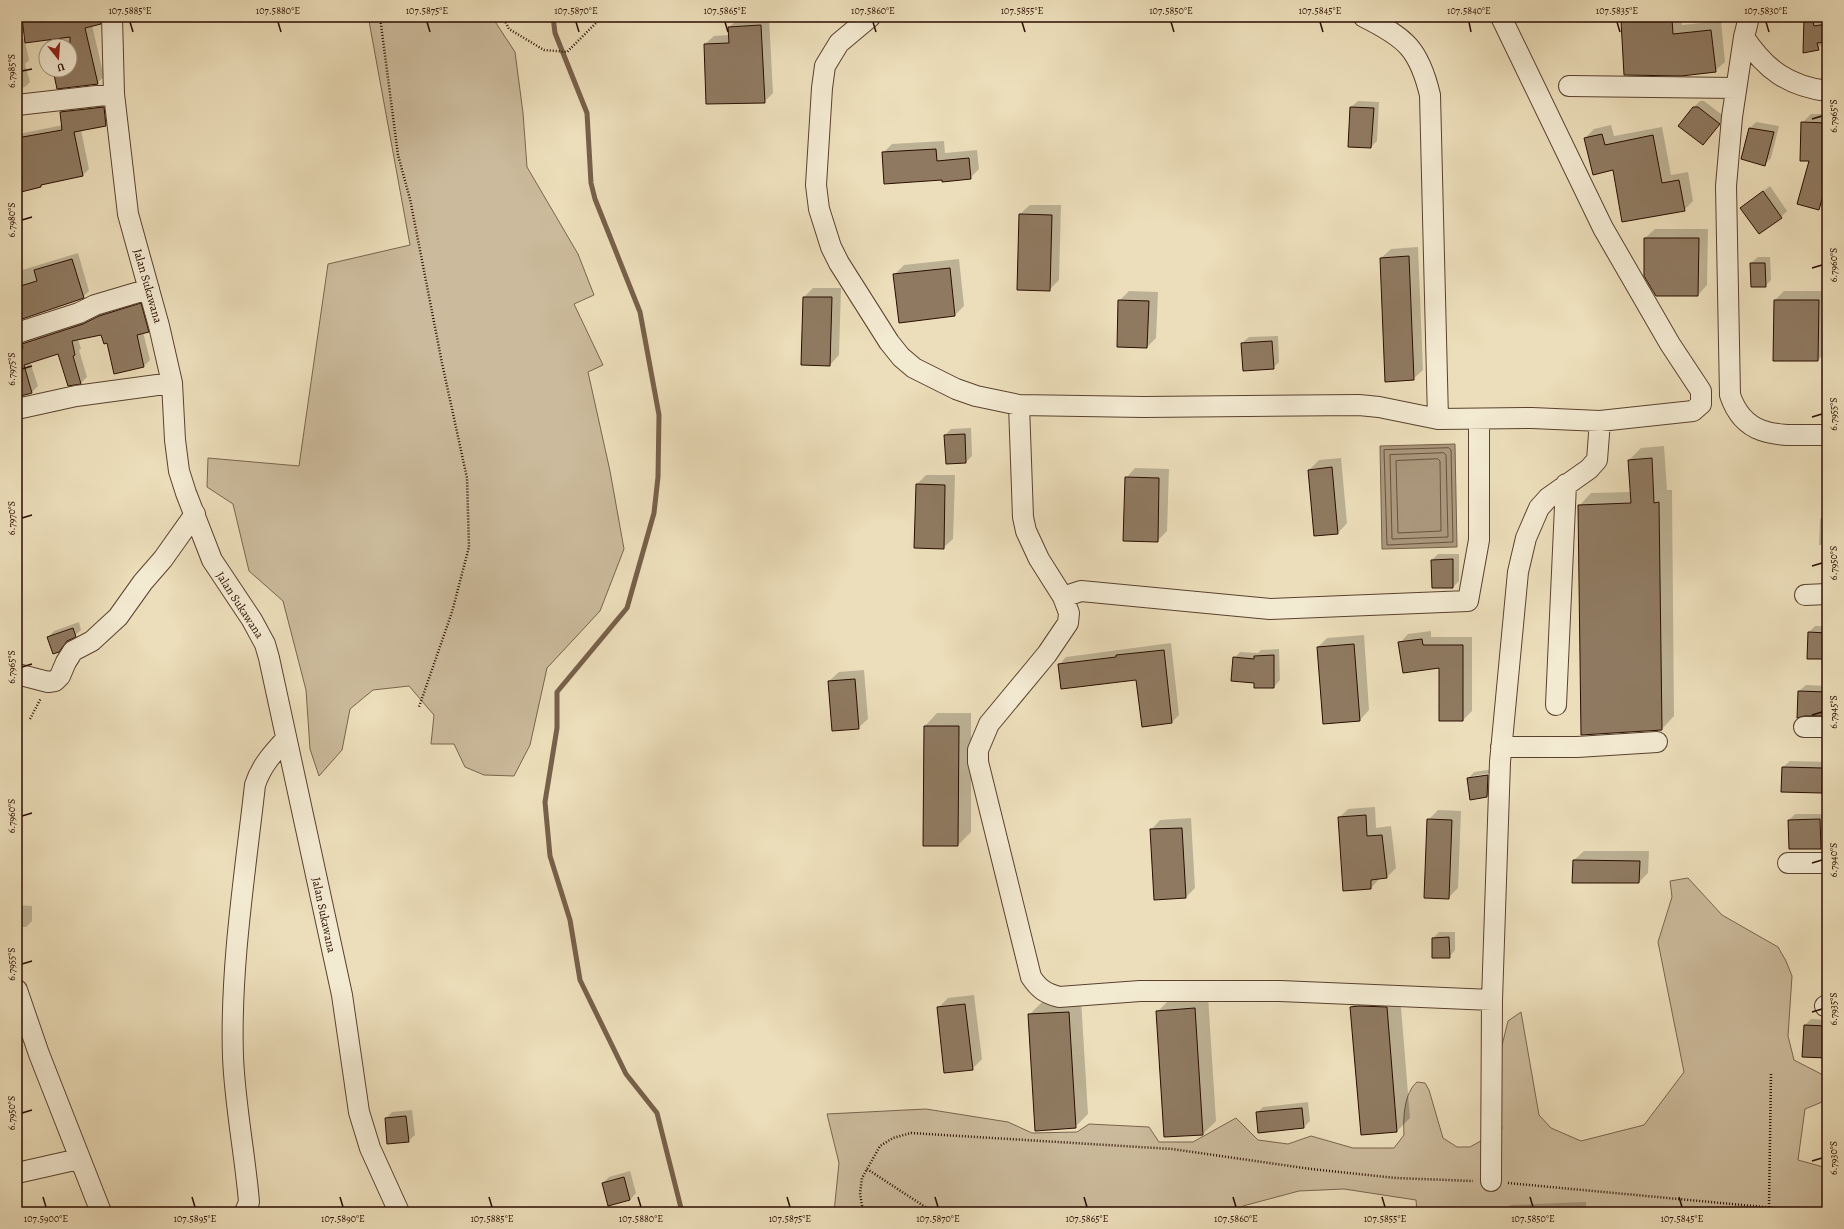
<svg xmlns="http://www.w3.org/2000/svg" width="1844" height="1229" viewBox="0 0 1844 1229" font-family="Alegreya,serif">
<style>
.green{fill:#cbba9b;stroke:#7a644e}
.water{fill:#aa977b;stroke:#77604a}
.shadow{fill:#0003;fill-rule:evenodd}
.lines{fill:none;stroke-linecap:round;stroke-linejoin:round}
.shore{stroke:#6a523e;stroke-width:1}
.stream{stroke:#77604a;stroke-width:5}
.building{fill:#8f7a61;stroke:#2a0d01}
.minor-casing{stroke:#5a412f;stroke-width:22}
.path{stroke:#2a0d01;stroke-width:2.5;stroke-dasharray:1 2;stroke-linecap:butt}
.minor{stroke:#f3ead2;stroke-width:20}
.ticks{fill:none;stroke:#2a0d01;stroke-width:1.5}
.labels{text-anchor:middle;stroke-width:3;stroke-linejoin:round;paint-order:stroke}
.street-label{font-size:12px;fill:#2a0d01;stroke:#f3ead2}
.neatline{fill:none;stroke:#2a0d01;stroke-width:1.5}
.ticks-label{font-size:10px;text-anchor:middle;fill:#2a0d01}
</style>
<rect width="100%" height="100%" fill="#ecdeba"/>
<filter id="stains"><feTurbulence type="fractalNoise" baseFrequency=".005" numOctaves="4"/><feColorMatrix values="0 0 0 0 .2 0 0 0 0 .09 0 0 0 0 .02 0 0 0 .5 -.17"/></filter>
<radialGradient id="worn" r=".72"><stop offset=".6" stop-color="#630" stop-opacity="0"/><stop offset="1" stop-color="#630" stop-opacity=".3"/></radialGradient>
<path class="green" d="M373 17H492L515 52 523 113 527 167 578 254 594 295 574 304 603 365 588 372 610 471 624 549 600 611 547 668 530 745 514 776 484 775 465 767 454 744H431L434 715 409 686 373 690 350 709 342 750 319 776 310 749 306 690 283 601 249 571 233 504 207 487 208 458 299 466 328 264 410 245 369 21Z
M1688 878 1722 915 1778 947 1786 961 1792 976 1788 1036 1794 1060 1827 1077V1100L1805 1109 1798 1160 1827 1168V1212H1417L1416 1200 1344 1189 1299 1191 1243 1206 1236 1212H834L839 1163 827 1114 926 1109 1008 1122 1032 1133 1077 1132 1089 1124 1149 1127 1159 1142H1193L1236 1118 1258 1140 1288 1144 1311 1136 1353 1148H1394L1404 1135C1403 1118 1404 1093 1417 1082L1425 1083 1429 1090 1443 1138 1457 1147H1470L1502 1129 1496 1070 1508 1021 1521 1012 1539 1115 1551 1128 1581 1141 1644 1125 1684 1072 1658 942 1672 897 1670 881Z"/>
<path class="water" d="M1455 444 1457 547 1382 549 1380 446Z"/>
<path class="shadow" d="M23 17H103L97 24 92 25 104 77 97 83 54 70H70V46H48L47 39 25 42 29 60 25 64 30 82 25 87 17 89V40L26 38Z
M769 17 773 93 764 102 705 44 714 36 729 35V27L738 19Z
M1627 17H1681L1682 25 1721 21 1725 62 1715 71 1622 22Z
M1805 17H1819L1820 21 1827 19V41L1824 42 1818 49Z
M110 101 112 119 106 125 81 130 89 169 83 175 43 183 41 186 17 192V136L19 134 63 125 61 112 67 106Z
M1358 101 1379 102 1377 141 1371 147 1351 107Z
M1700 101H1704L1725 117 1703 144 1693 108Z
M1811 114H1827V200L1819 208 1802 123Z
M1756 122 1779 126 1771 158 1765 164 1750 128Z
M1611 125 1614 136 1662 127 1671 175 1688 172 1693 201 1684 210 1614 169 1585 138 1594 129Z
M944 141 945 153 977 150 979 169 970 178 943 179 883 153 892 144Z
M1770 186 1787 211 1781 217 1741 208Z
M1030 205H1061L1059 280 1049 290 1020 214Z
M1655 229H1708L1707 285 1698 295 1645 238Z
M1418 247 1423 370 1413 379 1381 258 1391 249Z
M78 253 89 291 83 297 17 320V265L19 271Z
M1758 257H1770L1771 280 1765 286 1751 263Z
M959 259 964 306 955 315 894 275 904 265Z
M813 288H841L839 355 830 365 804 297Z
M1129 291 1158 292 1156 338 1147 347 1119 301Z
M1784 291H1827V351L1818 360 1775 300Z
M147 298 154 325 148 331 143 332 150 360 144 366 107 342 102 333 78 339 81 349 79 350 87 377 81 383 69 385 58 353 30 362 38 386 32 392 17 397V337Z
M1278 336 1279 362 1273 368 1242 343 1249 337Z
M971 428 972 456 966 462 945 435 951 429Z
M1664 446 1667 490H1672L1674 716 1662 729 1579 506 1591 493 1631 492 1629 460 1641 448Z
M1341 458 1347 523 1338 533 1309 470 1319 460Z
M1135 468 1169 469 1167 531 1157 541 1126 478Z
M926 475H955L953 539 943 548 917 484Z
M1826 513 1827 545H1819L1820 519Z
M1438 554H1459V581L1453 587 1432 560Z
M79 622 81 630 58 651 48 637 54 631Z
M1815 626H1827V659L1808 658 1809 632Z
M1431 631V637H1472V711L1463 720 1440 667 1400 643 1408 634Z
M1364 635 1369 710 1360 720 1318 647 1327 638Z
M1171 643 1179 715 1172 722 1143 726 1137 679 1059 665 1066 657Z
M1279 649 1280 680 1274 687 1255 682 1234 658 1240 652 1258 653 1261 650Z
M864 670 868 719 858 728 829 681 839 672Z
M1806 685 1827 686V714L1798 716 1799 691Z
M937 713H971V832L958 845 925 726Z
M1790 761 1827 762V787L1821 792 1783 767Z
M1494 769 1493 790 1487 796 1468 779 1474 772ZM1493 773V775L1473 778V776Z
M1375 807 1376 828 1391 826 1396 868 1387 877 1380 878 1371 888 1339 818 1348 809Z
M1438 810 1461 811 1458 888 1448 898 1428 820Z
M1795 814H1826V841L1820 848 1789 820Z
M1191 818 1195 888 1186 897 1151 830 1160 820Z
M1584 851H1649L1648 873 1639 882 1574 860Z
M17 905 32 906V921L26 927H17Z
M1439 932H1455V950L1449 957 1433 938Z
M1364 994 1400 995 1410 1118 1397 1131 1361 1134 1351 1007Z
M974 995 982 1059 972 1069 938 1008 948 998Z
M1208 996 1216 1121 1203 1134 1157 1012 1170 999Z
M1081 999 1088 1114 1075 1127 1029 1015 1042 1002Z
M1811 1019 1827 1020V1057L1805 1025Z
M1308 1102 1310 1121 1303 1128 1257 1113 1263 1107Z
M412 1110 415 1135 408 1141 386 1118 392 1112Z
M630 1171 636 1193 630 1200 603 1183 609 1177Z
M1586 1202V1212H1503L1510 1205Z"/>
<g class="lines">
<path class="shore" d="M1449 448 1451 450 1453 542 1387 545 1384 450Z
M1444 453 1446 455 1448 537 1392 539 1390 455Z
M1438 459 1440 461 1441 531 1398 533 1396 461Z"/>
<path class="stream" d="M553 17 555 33 587 113 591 183 595 199 640 312 659 415 658 477 654 513 627 608 557 692V728L545 802 550 856 570 920 580 980 626 1074 657 1113 682 1212"/>
</g>
<path class="building" d="M22 17H101V24L85 28 98 84 57 89 53 70H70V37L25 43Z
M1804 17H1812L1814 26 1827 24V42L1817 43 1819 50 1803 53Z
M1672 19 1673 34 1711 30 1716 72 1681 76 1624 75 1621 21Z
M761 25 765 103 706 104 704 44 729 43 728 27Z
M104 107 106 126 74 132 83 176 41 185V187L17 193V138L62 130 60 112Z
M1350 107 1374 108 1371 148 1348 147Z
M1693 107H1698L1720 124 1703 145 1678 126Z
M1801 122 1827 123V180L1819 210 1797 204 1809 161H1800Z
M1749 128 1774 132 1765 166 1741 159Z
M1602 134 1605 145 1653 135 1662 183 1679 180 1685 211 1622 222 1613 170 1593 175 1584 138Z
M936 149 937 161 969 158 971 179 942 182V180L884 184 882 152Z
M1763 191 1782 218 1759 234 1740 208Z
M1019 214 1052 215 1050 291 1017 290Z
M1644 238H1699L1698 296H1656L1644 276Z
M1409 256 1414 380 1385 382 1380 258Z
M72 259 84 298 19 320 17 314V287L37 281 34 270Z
M1750 263H1765L1766 287H1751Z
M950 268 955 316 899 323 893 274Z
M803 297H832L830 366 801 365Z
M1118 300 1149 301 1147 348 1117 347Z
M1774 300H1819L1818 361H1773Z
M141 303 149 332 137 335 144 367 114 374 107 343 104 344 101 335 72 341 75 355 73 356 81 384 68 386 58 354 24 365 32 393 17 397V350L23 348 22 344 83 324 99 316Z
M1272 341 1274 369 1243 371 1241 343Z
M965 434 966 463 946 464 944 435Z
M1652 458 1654 503 1659 502 1662 730 1581 735 1578 505 1631 503 1628 460Z
M1332 467 1338 534 1314 536 1308 470Z
M1125 477 1159 478 1158 542 1123 541Z
M916 484 945 485 944 549 914 548Z
M1453 559V588H1432L1431 560Z
M73 628 76 637 67 641 59 652 53 654 47 637Z
M1808 632 1827 633V659H1807Z
M1422 639 1423 645H1463V721H1439V668L1403 673 1398 642Z
M1354 644 1360 721 1323 724 1317 647Z
M1164 650 1172 723 1142 727 1136 680 1061 689 1058 664 1116 657V655Z
M1274 655V688H1254V683L1231 681 1233 657 1254 659V656Z
M855 679 859 729 832 731 828 681Z
M1798 691 1827 692V716H1804L1797 718Z
M924 726H959L958 846H923Z
M1782 767 1823 768 1822 793 1781 792Z
M1488 775 1487 797 1470 800 1467 778Z
M1366 815 1367 836 1382 835 1387 878 1371 880V889L1343 891 1338 817Z
M1427 819 1452 820 1449 899 1424 898Z
M1820 819 1821 849H1789L1788 820Z
M1182 828 1186 898 1154 900 1150 829Z
M1573 860 1640 861 1639 883H1572Z
M1449 937 1450 958H1432V938Z
M965 1004 973 1070 944 1073 937 1007Z
M1359 1006 1387 1007 1397 1132 1361 1135 1350 1007Z
M1195 1008 1203 1135 1164 1137 1156 1011Z
M1069 1012 1076 1128 1035 1131 1028 1014Z
M1804 1025 1827 1026V1058L1802 1057Z
M1302 1108 1304 1128 1258 1133 1256 1112Z
M406 1116 409 1142 387 1144 385 1118Z
M624 1177 630 1200 608 1206 602 1183Z"/>
<g class="lines">
<g class="minor-casing">
<path id="minor" d="M112 17 114 94 128 214 159 326 172 383 175 440 179 471 186 493 212 560 252 620 265 644 269 658 342 995 359 1112 370 1148 399 1212
M870 17 839 43 825 66 822 88 816 185 819 209 831 247 839 263 889 342 901 357 914 368 956 389 976 396 1019 405 1144 407 1359 405 1379 407 1438 419 1532 418 1600 421 1693 411 1701 404V391L1670 344 1603 228 1501 17
M1364 17C1406 38 1419 49 1430 95L1438 419
M1749 17 1744 37C1765 69 1788 86 1827 91
M1744 37 1732 117 1726 186 1730 395C1746 443 1786 434 1827 435
M1569 86 1736 88
M17 105 114 94
M17 333 79 313 95 305 149 289
M1019 405 1023 517 1026 531 1039 559 1063 597 1069 613 1068 623 1047 654 989 724 978 750V762L1031 977C1039 989 1045 993 1059 997L1140 991H1280L1492 1000
M17 409 76 396 172 383
M1805 595 1827 594
M1063 597 1081 591 1270 609 1468 601 1479 540V419
M17 674 48 682 55 681 60 676 66 662 73 651 92 641 118 617 143 582 163 559 195 514
M1556 705 1566 484
M1804 727H1827
M1501 747H1577L1657 742
M1788 863H1827
M17 990 39 1054 101 1212
M1825 1006 1827 1005
M17 1173 79 1159
M1491 1181 1492 1000 1500 762 1518 572 1526 538 1539 508 1548 498 1589 469 1597 460 1600 421
M245 1212 249 1202C245 1154 235 1106 233 1057 230 968 245 874 255 785 261 766 273 753 286 739"/>
</g>
<path class="path" d="M380 17 398 155 410 199 442 363 467 478 469 547 452 612 419 707
M503 17 509 29 544 50 567 52 602 17
M30 719 41 698
M867 1169 933 1212
M1508 1183 1817 1212
M1769 1207 1771 1073
M863 1212 860 1193 862 1178 880 1146 893 1138 911 1133 1172 1149 1311 1169 1396 1178 1473 1181"/>
<use href="#minor" class="minor"/>
</g>
<path class="ticks" d="M130 22 133 32M278 22 281 32M427 22 430 32M576 22 579 32M725 22 728 32M873 22 876 32M1022 22 1025 32M1171 22 1174 32M1320 22 1323 32M1469 22 1471 32M1617 22 1620 32M1766 22 1769 32M22 71 32 69M1812 119 1822 116M22 220 32 217M1812 268 1822 265M22 369 32 366M1812 417 1822 414M22 518 32 515M1812 566 1822 563M22 667 32 664M1812 715 1822 712M22 816 32 813M1812 863 1822 860M22 964 32 961M1812 1012 1822 1009M22 1113 32 1110M1812 1161 1822 1158M43 1197 46 1207M192 1197 195 1207M340 1197 343 1207M489 1197 492 1207M638 1197 641 1207M787 1197 790 1207M935 1197 938 1207M1084 1197 1087 1207M1233 1197 1236 1207M1382 1197 1385 1207M1530 1197 1533 1207M1679 1197 1682 1207"/>
<g class="labels">
<g class="street-label">
<text transform="translate(148 286) rotate(74)" y="4">Jalan Sukawana</text>
<text transform="translate(240 605) rotate(57)" y="4">Jalan Sukawana</text>
<text transform="translate(324 915) rotate(78)" y="4">Jalan Sukawana</text>
</g>
</g>
<rect width="1844" height="1229" fill="none" stroke="#ecdeba" stroke-width="44"/>
<g transform="translate(58 58) rotate(163)"><circle r="19" fill="#f3ead2" stroke="#a3927e"/>
<path d="M0-3L7 15L0 10L-7 15Z" fill="#8f2418"/>
<text y="-6" font-size="11" font-weight="bold" text-anchor="middle" fill="#2a0d01">U</text>
</g>
<rect x="22" y="22" width="1800" height="1185" class="neatline"/>
<g class="ticks-label">
<text x="130" y="14">107.5885°E</text>
<text x="278" y="14">107.5880°E</text>
<text x="427" y="14">107.5875°E</text>
<text x="576" y="14">107.5870°E</text>
<text x="725" y="14">107.5865°E</text>
<text x="873" y="14">107.5860°E</text>
<text x="1022" y="14">107.5855°E</text>
<text x="1171" y="14">107.5850°E</text>
<text x="1320" y="14">107.5845°E</text>
<text x="1469" y="14">107.5840°E</text>
<text x="1617" y="14">107.5835°E</text>
<text x="1766" y="14">107.5830°E</text>
<text transform="translate(11 71) rotate(-90)" y="4">6.7985°S</text>
<text transform="translate(1833 116) rotate(-90)" y="4">6.7965°S</text>
<text transform="translate(11 220) rotate(-90)" y="4">6.7980°S</text>
<text transform="translate(1833 265) rotate(-90)" y="4">6.7960°S</text>
<text transform="translate(11 369) rotate(-90)" y="4">6.7975°S</text>
<text transform="translate(1833 414) rotate(-90)" y="4">6.7955°S</text>
<text transform="translate(11 518) rotate(-90)" y="4">6.7970°S</text>
<text transform="translate(1833 563) rotate(-90)" y="4">6.7950°S</text>
<text transform="translate(11 667) rotate(-90)" y="4">6.7965°S</text>
<text transform="translate(1833 712) rotate(-90)" y="4">6.7945°S</text>
<text transform="translate(11 816) rotate(-90)" y="4">6.7960°S</text>
<text transform="translate(1833 860) rotate(-90)" y="4">6.7940°S</text>
<text transform="translate(11 964) rotate(-90)" y="4">6.7955°S</text>
<text transform="translate(1833 1009) rotate(-90)" y="4">6.7935°S</text>
<text transform="translate(11 1113) rotate(-90)" y="4">6.7950°S</text>
<text transform="translate(1833 1158) rotate(-90)" y="4">6.7930°S</text>
<text x="46" y="1222">107.5900°E</text>
<text x="195" y="1222">107.5895°E</text>
<text x="343" y="1222">107.5890°E</text>
<text x="492" y="1222">107.5885°E</text>
<text x="641" y="1222">107.5880°E</text>
<text x="790" y="1222">107.5875°E</text>
<text x="938" y="1222">107.5870°E</text>
<text x="1087" y="1222">107.5865°E</text>
<text x="1236" y="1222">107.5860°E</text>
<text x="1385" y="1222">107.5855°E</text>
<text x="1533" y="1222">107.5850°E</text>
<text x="1682" y="1222">107.5845°E</text>
</g>
<rect width="100%" height="100%" filter="url(#stains)"/>
<rect width="100%" height="100%" fill="url(#worn)"/>
</svg>
